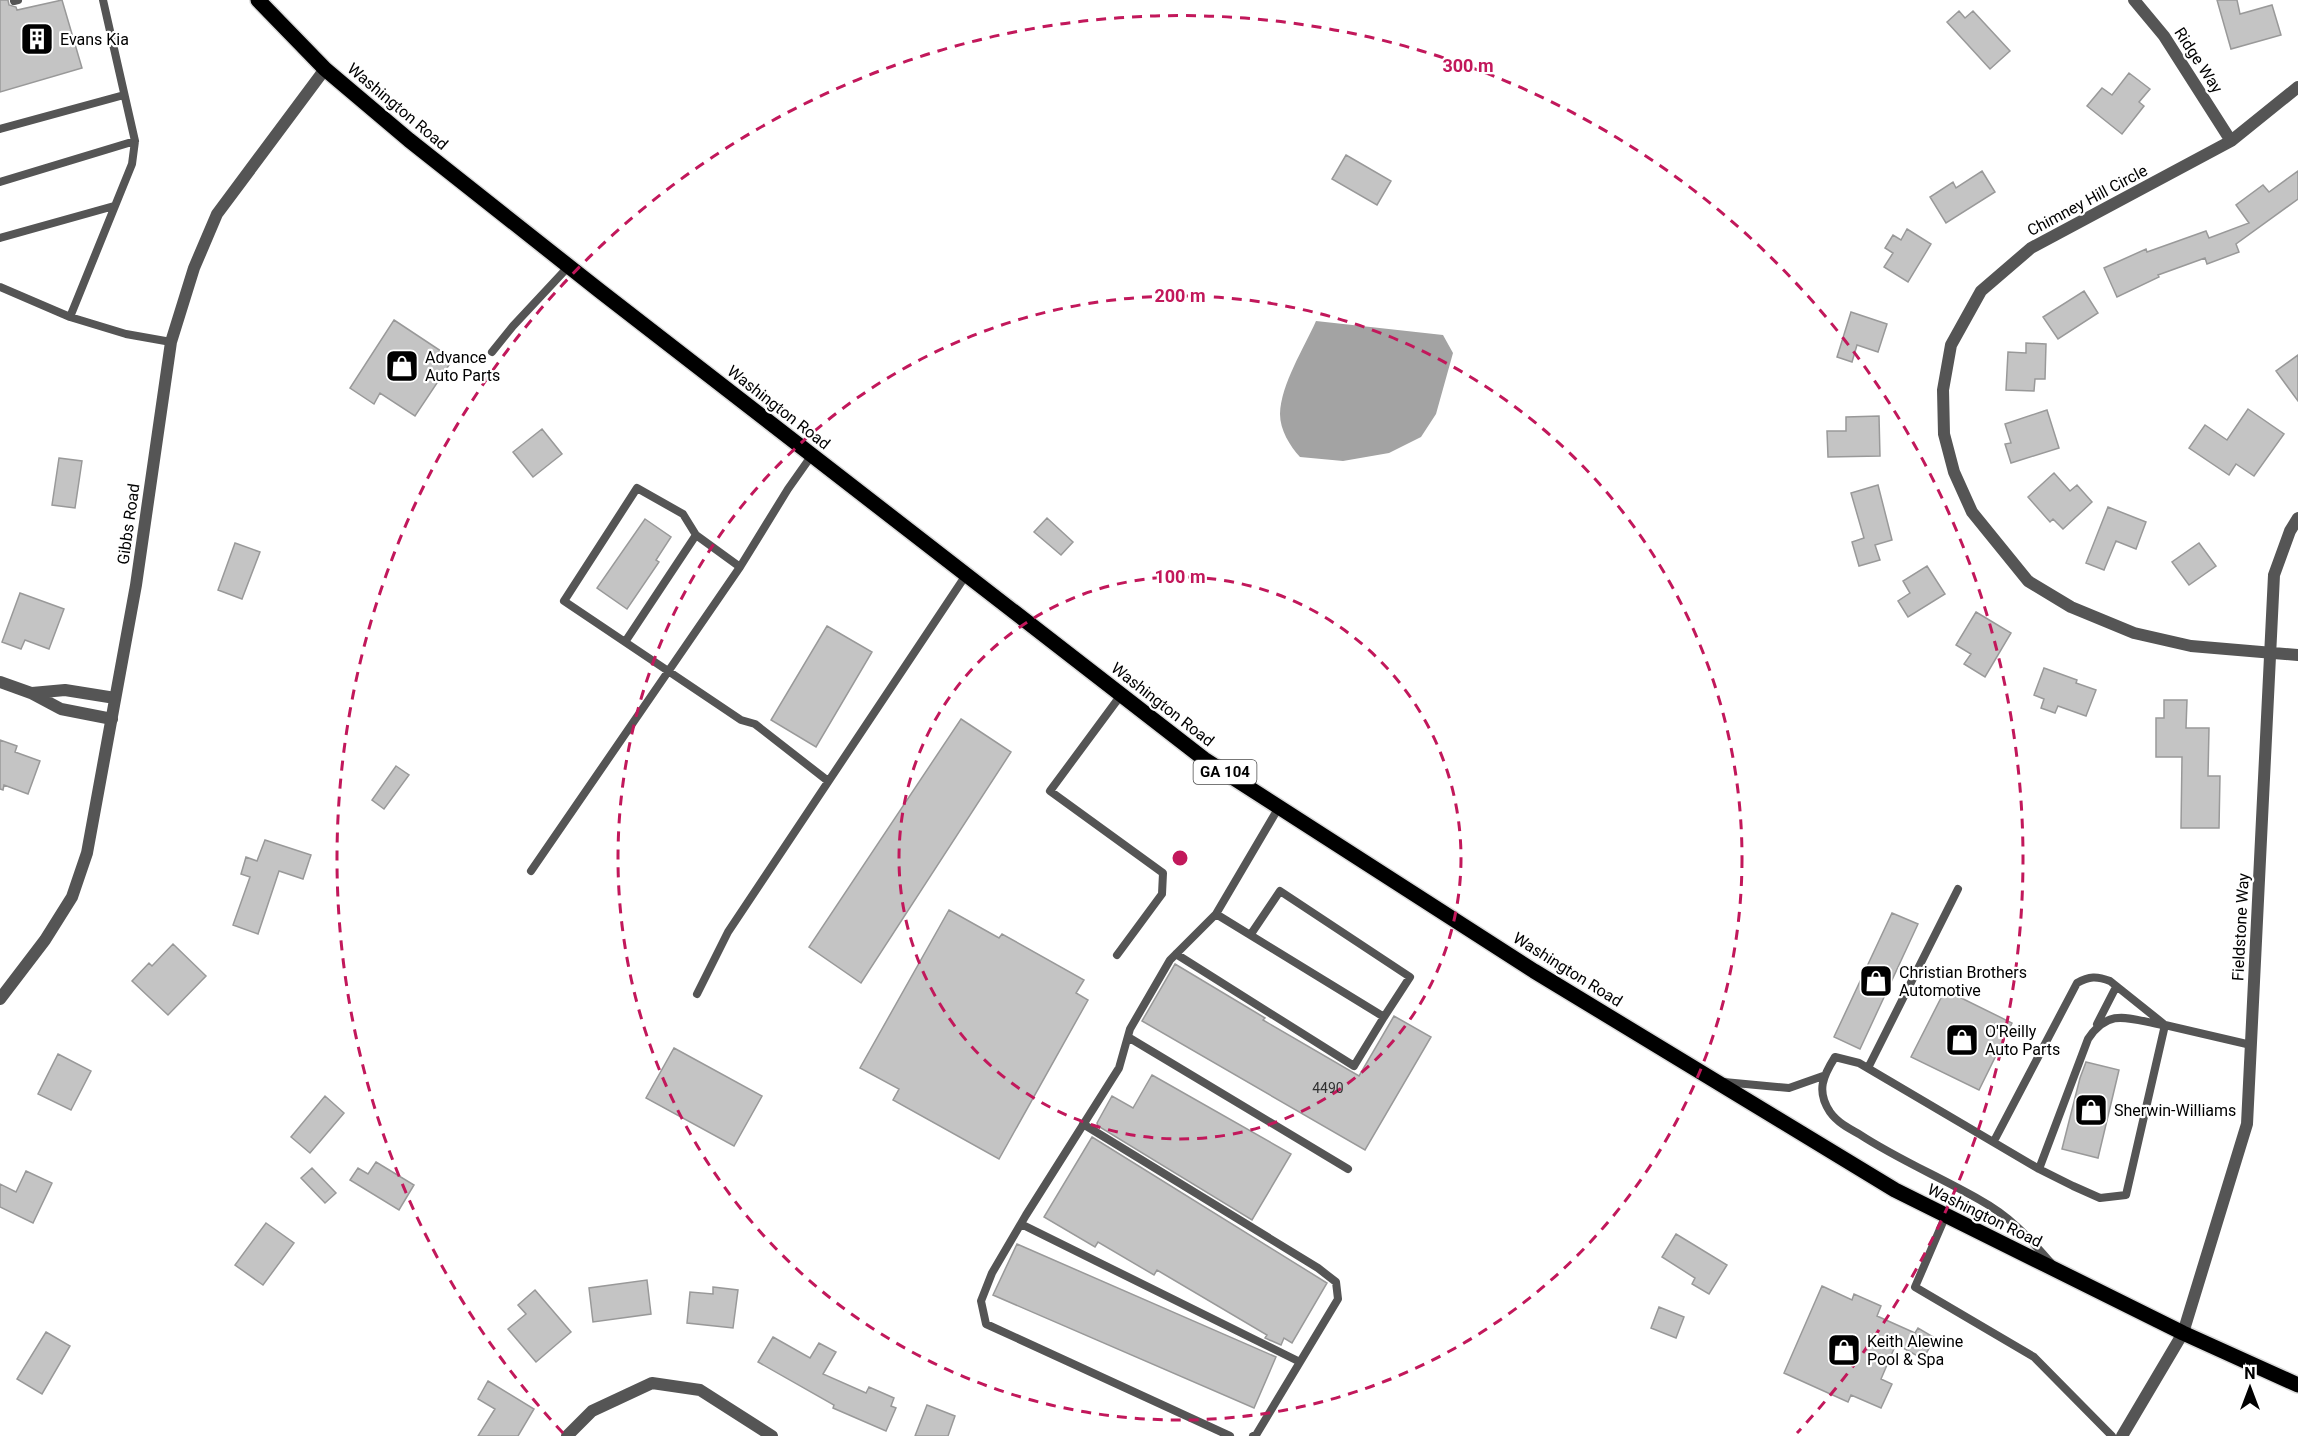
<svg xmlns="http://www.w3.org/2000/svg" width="2298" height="1436" viewBox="0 0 2298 1436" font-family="Roboto,sans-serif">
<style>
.water{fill:#a3a3a3}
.building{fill:#c4c4c4;stroke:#999;stroke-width:1.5}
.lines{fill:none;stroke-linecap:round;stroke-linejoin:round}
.primary-casing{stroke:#dbdbdb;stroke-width:18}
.service{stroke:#555;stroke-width:8}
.minor{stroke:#555;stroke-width:12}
.tertiary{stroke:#555;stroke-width:12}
.primary{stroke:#000;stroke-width:15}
.ring{fill:none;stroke:#c2185b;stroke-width:3;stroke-dasharray:10 8}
.labels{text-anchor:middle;stroke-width:4.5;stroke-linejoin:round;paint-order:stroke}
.number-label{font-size:14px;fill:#313131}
.shield{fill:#fff;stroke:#4c4c4c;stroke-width:1.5}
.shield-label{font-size:15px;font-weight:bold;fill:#000}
.poi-label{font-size:16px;fill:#000;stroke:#fff;text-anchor:start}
.street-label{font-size:16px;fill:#000;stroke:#fff}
.centre{fill:#c2185b;stroke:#fff;stroke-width:3}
.ring-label{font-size:18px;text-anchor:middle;font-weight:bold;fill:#c2185b;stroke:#fff;stroke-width:4.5;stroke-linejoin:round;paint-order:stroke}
</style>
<rect width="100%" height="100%" fill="#fff"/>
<path class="water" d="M1316 321 1443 335 1453 353 1436 414 1421 437 1389 453 1343 461 1300 457C1290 446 1280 430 1280 414 1281 384 1304 348 1316 321Z"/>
<path class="building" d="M0 0H8L9 5 16 7 17 10 62 0 82 68 0 92Z
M2217 0H2237L2240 14 2272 5 2281 35 2231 49Z
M1959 11 1965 18 1973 11 2010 51 1990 69 1947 22Z
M2129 73 2150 89 2139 102 2144 106 2122 134 2087 106 2102 88 2112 95Z
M1346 155 1391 181 1377 205 1332 179Z
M1982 171 1995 192 1946 223 1930 197 1953 182 1956 188Z
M2298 171V199L2236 244 2239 252 2207 264 2205 258 2158 275 2159 277 2117 297 2104 268 2146 249 2147 252 2206 231 2209 238 2249 223 2236 205 2263 185 2269 192Z
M1907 229 1931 244 1908 282 1884 267 1893 253 1885 248 1893 235 1901 240Z
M2084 291 2098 313 2058 339 2043 317Z
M1851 312 1887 324 1878 352 1857 345 1852 362 1837 357Z
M394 320 453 359 415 416 380 393 374 404 350 388Z
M2026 343 2046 344 2045 379H2035L2034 391 2006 390 2008 352 2026 353Z
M2298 355V401L2276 371Z
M2248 409 2284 434 2254 476 2236 464 2229 475 2189 448 2205 425 2227 440Z
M2047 410 2059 448 2011 463 2005 444 2011 443 2005 424Z
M1879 416 1880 456 1828 457 1827 431H1846V417Z
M542 429 562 454 533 477 513 452Z
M59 458 82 461 75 508 52 505Z
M2054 473 2070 491 2077 485 2092 502 2063 529 2053 519 2050 522 2028 497Z
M1878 485 1892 540 1875 545 1880 560 1859 566 1852 542 1864 538 1851 493Z
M2108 507 2146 522 2136 549 2116 541 2104 570 2086 563Z
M1047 518 1073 542 1061 555 1034 532Z
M645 519 671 537 656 560 659 562 627 609 597 588Z
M235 543 260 552 242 599 218 590Z
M2199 543 2216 566 2189 585 2172 562Z
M1927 566 1945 594 1908 617 1898 601 1910 593 1903 581Z
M20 593 64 609 49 649 25 640 21 649 2 642Z
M1976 612 2011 633 1985 677 1964 664 1971 654 1956 645Z
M827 626 872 652 816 747 771 720Z
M2044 668 2077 680 2076 683 2096 690 2086 716 2058 706 2055 713 2041 708 2044 699 2034 695Z
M2164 700H2187L2186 728H2209L2208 776H2220L2219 828H2181L2182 757H2156V718H2164Z
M961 719 1011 752 861 983 809 947Z
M0 740 17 746 15 752 40 761 28 794 4 785 3 790 0 789Z
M396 766 409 775 384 809 372 800Z
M265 840 311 855 303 879 279 871 258 934 233 925 250 877 241 874 246 857 257 861Z
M949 910 999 938 1002 934 1084 980 1076 993 1088 1000 999 1159 893 1100 899 1089 860 1068Z
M1892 913 1918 924 1860 1049 1834 1037Z
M173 944 206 976 168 1015 132 981 149 963 152 966Z
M1175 964 1265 1018 1263 1020 1359 1076 1394 1016 1431 1037 1365 1150 1142 1021Z
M1945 990 2012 1023 1979 1090 1911 1057Z
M674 1048 762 1096 734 1146 646 1098Z
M58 1054 91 1071 71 1110 38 1094Z
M2086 1062 2119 1070 2098 1158 2062 1149 2080 1078Z
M1152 1075 1291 1154 1252 1220 1098 1126 1097 1123 1112 1096 1133 1108Z
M325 1096 344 1113 310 1153 291 1137Z
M1092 1137 1327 1283 1292 1343 1284 1338 1281 1345 1265 1338 1267 1335 1157 1270 1154 1275 1098 1242 1095 1247 1044 1217Z
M376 1162 414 1185 399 1210 350 1180 358 1168 368 1174Z
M312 1168 336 1193 325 1203 301 1178Z
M26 1171 52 1183 33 1223 0 1207V1184L16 1192Z
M266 1223 294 1243 263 1285 235 1265Z
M1676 1234 1727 1265 1709 1294 1692 1284 1695 1278 1662 1257Z
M1017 1244 1276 1357 1254 1408 993 1295Z
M647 1280 651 1314 593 1322 589 1288Z
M1822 1286 1852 1300 1854 1294 1881 1306 1877 1316 1915 1333 1918 1328 1935 1338 1923 1359 1896 1344 1881 1379 1892 1384 1881 1408 1851 1395 1848 1402 1784 1373Z
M713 1287 738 1290 733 1328 687 1323 690 1292 713 1294Z
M535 1290 571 1332 536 1362 508 1329 526 1314 518 1305Z
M1659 1307 1684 1317 1676 1338 1651 1328Z
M46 1332 70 1346 42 1394 17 1379Z
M773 1337 810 1358 819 1343 836 1352 823 1374 866 1393 869 1387 894 1398 891 1406 896 1408 886 1431 833 1408 834 1405 758 1362Z
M488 1381 534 1409 518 1436H478L495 1409 478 1399Z
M927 1405 955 1416 948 1436H915Z"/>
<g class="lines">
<g class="primary-casing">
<path id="primary" d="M258 0 325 69 409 140 600 291 1204 759 1534 971 1895 1190 2183 1333 2298 1385"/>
</g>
<path class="service" d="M14 1 18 0
M0 129 124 95
M0 182 135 141
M0 238 114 206
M0 287 70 317 126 334 171 342
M70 317 132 164 135 141 103 0
M492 352 513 326 569 266
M740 567 696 535 683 514 637 488 564 601 741 720 755 724 828 781
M625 642 696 535
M531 871 740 567 788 489 812 455
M1216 914 1384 1017 1410 977 1280 891 1251 934
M1176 954 1354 1066 1384 1017
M1117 955 1162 894 1163 873 1050 791 1121 695
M697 994 728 932 966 575
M2097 1024 2116 987
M1128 1037 1348 1169
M1868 1068 1958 889
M1724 1082 1789 1088 1823 1076
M1083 1124 1318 1268 1336 1282 1338 1299 1256 1435 1253 1436
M1994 1141 2077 983C2089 976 2097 976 2110 981L2165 1025
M2039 1169 2088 1039C2109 1007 2129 1019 2162 1025
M1946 1215 1915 1287 2034 1357 2112 1436
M1021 1224 1300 1362
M2051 1263C2028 1237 2011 1217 1980 1200 1940 1177 1897 1159 1859 1134 1848 1128 1837 1122 1830 1112 1816 1091 1823 1076 1835 1057L1859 1063 2039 1169 2073 1186 2100 1198 2126 1195 2165 1025 2251 1045
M1230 1436 986 1324 981 1301 992 1273 1026 1215 1119 1068 1130 1029 1170 960 1216 914 1279 807"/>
<path class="minor" d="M2134 0 2164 36 2231 141
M2298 87 2231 141 2031 248 1981 291 1951 345 1943 390 1944 434 1954 472 1972 512 2028 581 2071 607 2134 633 2191 646 2298 655
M0 682 31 693 61 709 112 719
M32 693 65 690 115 698
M567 1436 592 1411 652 1383 700 1390 772 1436
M2122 1436 2183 1333 2247 1124 2274 575 2290 531 2298 518"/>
<path class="tertiary" d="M0 999 45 940 72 897 87 853 136 585 171 342 194 268 217 214 325 69"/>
<use href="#primary" class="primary"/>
</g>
<g class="ring">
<circle cx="1180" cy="858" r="281"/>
<circle cx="1180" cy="858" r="562"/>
<path d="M563 1433A843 843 0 1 1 1797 1433"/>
</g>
<defs>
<g id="building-square" transform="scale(1.725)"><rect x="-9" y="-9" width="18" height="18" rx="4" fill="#000" stroke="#fff"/><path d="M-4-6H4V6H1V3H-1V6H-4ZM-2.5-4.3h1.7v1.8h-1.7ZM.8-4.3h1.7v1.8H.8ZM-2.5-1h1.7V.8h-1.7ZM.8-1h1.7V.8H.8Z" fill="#fff"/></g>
<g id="shop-square" transform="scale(1.725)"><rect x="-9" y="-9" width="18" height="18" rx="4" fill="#000" stroke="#fff"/><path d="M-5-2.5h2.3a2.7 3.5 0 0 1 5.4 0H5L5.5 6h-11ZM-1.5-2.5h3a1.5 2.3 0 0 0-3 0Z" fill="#fff"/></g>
</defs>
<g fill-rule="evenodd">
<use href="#building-square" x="37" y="39"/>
<use href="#shop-square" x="402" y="366"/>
<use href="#shop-square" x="1876" y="981"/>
<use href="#shop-square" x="1962" y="1040"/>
<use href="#shop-square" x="2091" y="1110"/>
<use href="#shop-square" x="1844" y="1350"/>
</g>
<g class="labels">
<g class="number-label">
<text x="1328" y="1093">4490</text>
</g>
<rect class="shield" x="1193.5" y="760" width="63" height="24" rx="4.5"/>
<g class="shield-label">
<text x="1225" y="777">GA 104</text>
</g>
<g class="poi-label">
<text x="60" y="45">Evans Kia</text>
<text x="425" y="363">Advance<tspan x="425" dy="18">Auto Parts</tspan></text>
<text x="1899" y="978">Christian Brothers<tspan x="1899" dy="18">Automotive</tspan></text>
<text x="1985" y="1037">O'Reilly<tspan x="1985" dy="18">Auto Parts</tspan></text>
<text x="2114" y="1116">Sherwin-Williams</text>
<text x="1867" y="1347">Keith Alewine<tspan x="1867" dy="18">Pool &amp; Spa</tspan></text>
</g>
<g class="street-label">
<text transform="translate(2199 60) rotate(57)" y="6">Ridge Way</text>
<text transform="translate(398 106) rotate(40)" y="6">Washington Road</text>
<text transform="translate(2087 200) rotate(-28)" y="6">Chimney Hill Circle</text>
<text transform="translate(779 407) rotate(38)" y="6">Washington Road</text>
<text transform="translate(128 524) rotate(-82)" y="6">Gibbs Road</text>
<text transform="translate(1163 704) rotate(38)" y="6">Washington Road</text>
<text transform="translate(2240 927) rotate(-87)" y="6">Fieldstone Way</text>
<text transform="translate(1568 969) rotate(32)" y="6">Washington Road</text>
<text transform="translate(1985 1215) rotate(26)" y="6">Washington Road</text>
</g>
</g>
<circle cx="1180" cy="858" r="9" class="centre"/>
<g class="ring-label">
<text x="1468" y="72">300 m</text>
<text x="1180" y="302">200 m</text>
<text x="1180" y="583">100 m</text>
</g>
<g transform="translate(2250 1388)" stroke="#ffffff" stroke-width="4.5" paint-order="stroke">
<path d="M0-4.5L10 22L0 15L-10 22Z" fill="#000000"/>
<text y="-9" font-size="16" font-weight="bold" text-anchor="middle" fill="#000000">N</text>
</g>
</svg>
